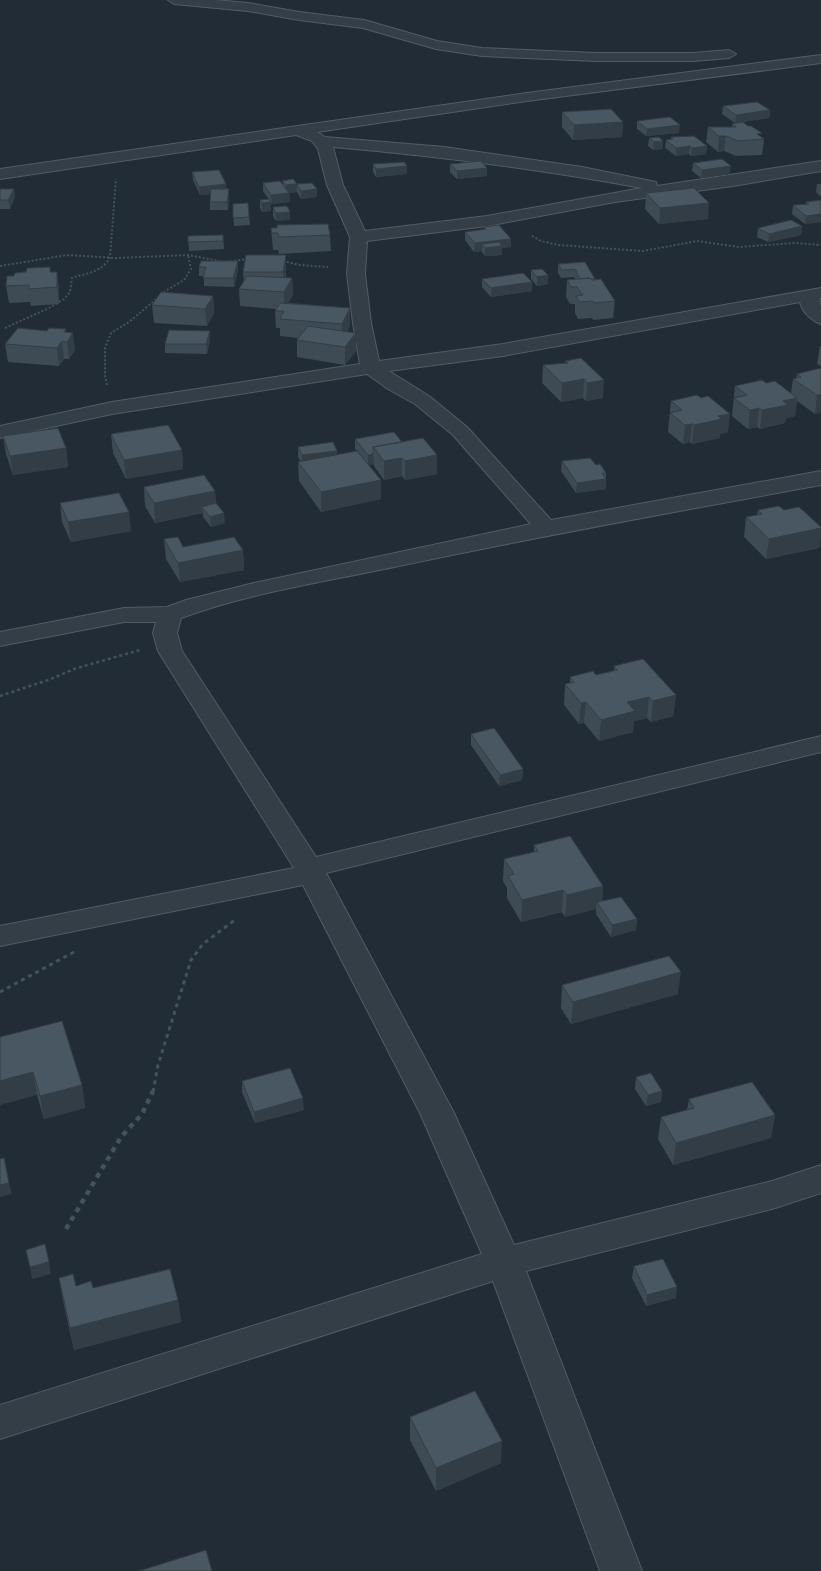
<svg xmlns="http://www.w3.org/2000/svg" width="821" height="1571" viewBox="0 0 821 1571" font-family="Lato,sans-serif">
<style>
.lines{fill:none;stroke-linecap:round;stroke-linejoin:round}
.street-casing{stroke:#525c64;stroke-width:2}
.path-far3{stroke:#425556;stroke-width:2;stroke-dasharray:2 2;stroke-linecap:butt}
.path-far2{stroke:#425556;stroke-width:2.5;stroke-dasharray:3 3;stroke-linecap:butt}
.path-far1{stroke:#425556;stroke-width:3;stroke-dasharray:4 4;stroke-linecap:butt}
.path{stroke:#425556;stroke-width:4.5;stroke-dasharray:5 5;stroke-linecap:butt}
.street{fill:#343e46;fill-rule:evenodd}
.wall{fill:#3f4b54}
.shaded-wall{fill:#333d45}
.building{fill:#495762;stroke:#333d45}
</style>
<rect width="100%" height="100%" fill="#212c36"/>
<g class="lines">
<g class="street-casing">
<path id="street" d="M168 0H215L248 3 299 12 364 20 437 41 482 48 596 53H693L729 50 736 54 729 58 693 61H596L482 56 436 49 363 28 299 20 248 11 174 4Z
M821 55V63L527 101 317 132 325 137 444 147 582 167 656 182 657 186 821 161V171L733 186 615 202 487 226 367 241 365 274 371 323 379 361 503 344 821 288V298L819 299 821 307V324C812 321 802 312 800 302L503 356 389 371 429 396 467 427 551 520 821 471V485C678 511 536 537 394 567 323 582 249 593 181 618L177 633 182 651 316 857 821 736V752L326 873 454 1113 514 1245 772 1181 821 1165V1193L772 1209 526 1271 642 1571H600L493 1281 0 1439V1405L482 1254 420 1113 303 885 0 946V926L294 868 158 651 153 633 156 622H124L0 646V632L124 608 167 607 186 600 254 583 531 524 453 435 415 404 388 389 367 374 112 414 0 438V426L112 402 360 364 353 323 347 274 350 237 327 185 318 149 312 141 296 135 0 179V169L527 93ZM333 147C437 156 540 169 642 188L487 216 365 231 343 185Z"/>
</g>
<path class="path-far3" d="M532 236 541 241 558 245 643 251 697 241 739 247 795 243 821 245
M283 261 300 265 328 267
M0 266 67 255 116 258 188 255 225 262 249 259
M5 328 49 308 64 299 70 292 72 278C87 273 103 272 110 257L116 179
M107 385 105 376V348L111 333 129 322 167 290 184 280 191 269 188 255"/>
<path class="path-far2" d="M0 696 51 679 74 669 140 650"/>
<path class="path-far1" d="M0 992 74 952
M153 1092 158 1065 191 960 203 944 236 919"/>
<path class="path" d="M66 1229 121 1137 142 1114 153 1091"/>
<use href="#street" class="street"/>
</g>
<path class="wall" d="M723 106 770 110 769 118 735 123 722 114Z
M562 112 623 122 622 137 573 140 562 127Z
M637 121 679 133 646 136 637 129Z
M732 124 761 137 764 139 762 155 736 156 724 151 718 152 706 142 708 127H732Z
M671 137 707 146 706 154 691 156 689 154 676 156 665 148 666 140 671 139Z
M649 138 663 149 653 150 648 146Z
M693 163 730 174 701 178 692 171Z
M373 164 407 174 376 177 373 172Z
M450 164 487 168V176L457 179 450 172Z
M192 172 226 184V189L229 197 228 210H210V202L211 194 200 195 193 180Z
M282 181 297 184 317 197 301 199 297 192 289 193 290 202 272 204 263 191V183L283 184Z
M817 184H821V197L816 192Z
M0 189H14L15 197 10 209H0Z
M646 193 708 219 659 224 645 209Z
M260 200 271 202V211L262 212 260 208Z
M821 200V222L805 224 792 214 793 205 806 204V202Z
M248 203 250 225 234 226 233 204Z
M273 207 290 220 276 221 273 216Z
M802 226 801 235 768 242 757 237 758 228Z
M484 227 511 239V247L502 248V255L485 256 482 252V251L474 252 465 240V232L484 230Z
M271 228 330 235 331 251 279 254 278 250H273Z
M223 235 224 249 189 251 188 236Z
M286 255V277L292 278 293 295 288 303 350 308V326L347 332 356 351 345 365 297 357V340L298 338 280 336V328H276L275 311 276 309 240 306 239 289 244 281 243 272Z
M201 261 238 270 234 287 204 286V276H199V267Z
M585 262 595 279 615 301 613 318 593 320 592 318 578 319 575 313V304H570L566 297 567 280 575 279 574 277 561 278 558 273V264Z
M50 267V272H57L59 289V304L31 306 30 302 9 303 6 286 14 276 26 272Z
M531 270 548 284 537 286 531 279Z
M482 279 532 282V291L491 297 482 287Z
M213 296 214 313 207 326 154 323 152 305Z
M66 329V332L75 350 69 359H64L59 366 8 362 5 344 47 331Z
M210 331V340L207 354 165 353V344Z
M820 346H821V366L817 364Z
M565 361 603 398 586 401 583 398 561 402 542 383 543 365 565 363Z
M821 368V412L815 414 797 401 795 416 786 418 785 423 760 429 757 427 748 429 732 416 735 386 766 383 791 393 793 379 796 378 797 374Z
M671 401 728 432 720 434V438L692 444 690 442 683 444 668 432Z
M111 434 182 450 183 469 126 479 113 453Z
M3 436 66 448 68 467 13 475 6 454Z
M355 439 402 442 437 474 405 480 402 476 384 480 374 466V464L369 465 381 499 321 512 299 481 298 462H301L298 457V447L337 455 357 451 355 449Z
M562 461 596 465 606 473V489L576 493 561 471Z
M144 487 215 491 216 504 225 523 211 527 203 517V513L155 523 145 506Z
M60 503 131 531 71 542 62 522Z
M758 510H784L821 527V535L819 548 766 559 744 537 746 517 757 515Z
M164 539 183 547 243 550 244 570 180 582 166 559Z
M614 666 676 695 673 716 651 722 647 718 634 721 633 732 599 741 584 723 579 724 564 705 565 684 570 683V677L596 675 614 671Z
M471 734 523 769 522 780 499 786 471 745Z
M534 845 603 886 602 901 637 919 636 930 611 937 596 914V909L565 917 562 912 521 922 507 898V888L503 881 504 859 534 852Z
M562 985 678 994 571 1024 561 1008Z
M0 1037 82 1085 85 1108 44 1119 37 1095Z
M636 1077 662 1091 661 1102 646 1106 635 1089Z
M242 1081 304 1110 255 1123 242 1092Z
M689 1099 775 1115 771 1138 673 1165 658 1139 661 1117 687 1110Z
M634 1266 676 1298 646 1306 632 1278Z
M59 1278 76 1286 178 1300 181 1322 74 1350 63 1301Z
M410 1417 501 1463 436 1491 410 1440Z"/>
<path class="shaded-wall" d="M770 110 769 118 735 123 736 115Z
M623 122 622 137 573 140 574 125Z
M680 125 679 133 646 136 647 129Z
M719 136H726L724 151 718 152Z
M663 141V149L653 150 654 142Z
M690 146 689 154 676 156V148Z
M707 146 706 154 691 156 692 148Z
M407 166V174L376 177V169Z
M731 166 730 174 701 178 702 170Z
M487 168V176L457 179V171Z
M226 184 227 193 200 195 199 187Z
M297 184V192L286 193V185Z
M14 189 15 197 10 209 8 200Z
M229 189V197L228 210 227 202Z
M317 189V197L301 199V191Z
M289 193 290 202 272 204 271 195Z
M271 202V211L262 212V203Z
M709 203 708 219 659 224 660 208Z
M290 212V220L276 221V213Z
M821 214V222L805 224 806 216Z
M802 226 801 235 768 242 769 234Z
M511 239V247L502 248V255L485 256V248L482 244V251L474 252 475 243Z
M286 255V271L284 289 283 272Z
M238 261V270L234 287 233 278Z
M57 272 59 289V304L57 287Z
M548 275V284L537 286V277Z
M292 278 293 295 284 310V292Z
M532 282V291L491 297V288Z
M213 296 214 313 207 326 205 309Z
M350 308V326L342 341V324Z
M66 329 67 341 73 333 75 350 69 359 67 342 64 332Z
M210 331V340L207 354 206 344Z
M356 333V351L345 365V347Z
M62 341 64 359 59 366 57 348Z
M584 379 583 398 561 402 562 383Z
M604 380 603 398 586 401 587 383Z
M817 395H821V412L815 414Z
M797 398 795 416 786 418 785 423 760 429 762 410 783 401Z
M759 408 757 427 748 429 750 410Z
M730 414 728 432 720 434V438L692 444 694 425 718 416Z
M692 424 690 442 683 444 685 425Z
M66 448 68 467 13 475 10 456Z
M182 450 183 469 126 479 124 460Z
M337 451V460L302 465V455Z
M378 453 407 458H402V476L384 480V461Z
M373 454 374 464 368 465V455Z
M437 455V474L405 480V461Z
M606 479V489L576 493 577 483Z
M381 480V499L321 512V492Z
M215 491 216 510 202 507 203 513 155 523 154 503Z
M129 512 131 531 71 542 68 522Z
M224 513 225 523 211 527 210 517Z
M821 528V535L819 548 766 559 769 539Z
M243 550 244 570 180 582 178 563Z
M676 695 673 716 651 722 653 701Z
M649 697 647 718 634 721 633 732 599 741 601 720 627 702Z
M586 702 584 723 579 724 581 703Z
M523 769 522 780 499 786 500 775Z
M603 886 602 908 597 902 596 909 565 917 567 895Z
M563 890 562 912 521 922 522 900Z
M637 919 636 930 611 937 612 925Z
M681 972 678 994 571 1024 573 1002Z
M33 1072 37 1095 0 1105V1081Z
M82 1085 85 1108 44 1119 40 1096Z
M662 1091 661 1102 646 1106 648 1095Z
M303 1098 304 1110 255 1123 254 1112Z
M775 1115 771 1138 673 1165 676 1143Z
M9 1183 12 1194 0 1197V1185Z
M49 1262 51 1274 32 1279 30 1267Z
M677 1287 676 1298 646 1306 647 1295Z
M178 1300 181 1322 74 1350 70 1328Z
M502 1441 501 1463 436 1491V1468Z"/>
<path class="building" d="M757 102 770 110 736 115 723 106Z
M611 109 623 122 574 125 562 112Z
M670 117 680 125 647 129 637 121Z
M743 122 748 126H751L762 133 757 134 764 139 738 141 726 136H719L708 127H736L732 124Z
M694 136 707 146 692 148 690 146 676 148 666 140 673 139 671 137Z
M659 137 663 141 654 142 649 138Z
M722 159 731 166 702 170 693 163Z
M481 161 487 168 457 171 450 164Z
M404 162 407 166 376 169 373 164Z
M219 170 226 184 199 187 192 172Z
M293 179 297 184 286 185 282 181Z
M280 181 289 193 271 195 263 183Z
M312 183 317 189 301 191 297 184Z
M694 188 709 203 660 208 646 193Z
M0 189H14L8 200H0Z
M211 189H229L227 202H210Z
M269 199 271 202 262 203 260 200Z
M821 200V214L806 216 793 205 809 204 806 202Z
M248 203 249 217 233 218V204Z
M287 206 290 212 276 213 273 207Z
M791 220 802 226 769 234 758 228Z
M328 224 330 235 279 237 278 233H272L271 228H277V225Z
M499 225 511 239 475 243 465 232 486 229 484 227Z
M223 235V241L188 242V236Z
M499 242 502 246 485 248 482 244Z
M246 255H286L283 272H243Z
M201 261H238L233 278H203L206 267H199Z
M585 262 595 279H591L590 278 580 279 575 269 562 270 558 264Z
M50 267V272H57V287L29 289V285L6 286 7 276H14L15 273 26 272 27 268Z
M542 269 548 275 537 277 531 270Z
M523 273 532 282 491 288 482 279Z
M247 276 292 278 284 292 239 289Z
M590 278 592 280 601 279 615 301 594 303 593 301 579 302 576 296 583 295 577 287H571L567 280Z
M161 292 213 296 205 309 152 305Z
M280 303 350 308 342 324 280 319 284 311H275Z
M308 326 356 333 345 347 297 340Z
M18 328 47 331 49 328 66 329 64 332 73 333 67 342 62 341 57 348 5 344Z
M169 330 210 331 206 344H165Z
M581 358 604 380 587 383 584 379 562 383 543 365 568 363 565 361Z
M821 368V395H817L793 379 801 377 797 374Z
M762 380 766 383 775 381 797 398 783 401 788 405 762 410 759 408 750 410 734 398 747 395 735 386Z
M697 395 701 398 708 396 730 414 718 416 722 419 694 425 692 424 685 425 670 413 682 410 671 401Z
M168 425 182 450 124 460 111 434Z
M58 428 66 448 10 456 3 436Z
M394 432 402 442 373 447V454L368 455 355 439Z
M423 438 437 455 405 461 402 458 384 461 373 447Z
M333 442 337 451 302 455 298 447Z
M357 451 381 480 321 492 298 462Z
M590 458 596 465 600 464 606 473H602L606 479 577 483 562 461Z
M204 475 215 491 154 503 144 487Z
M119 493 129 512 68 522 60 503Z
M216 503 224 513 210 517 202 507Z
M779 506 784 510 799 507 821 527V528L769 539 746 517 762 514 758 510Z
M178 537 183 547 234 537 243 550 178 563 164 539Z
M643 659 676 695 653 701 649 697 627 702 635 711 601 720 586 702 581 703 565 684 574 682 570 677 593 671 596 675 617 670 614 666Z
M494 728 523 769 500 775 471 734Z
M570 836 603 886 567 895 563 890 522 900 508 876 514 874 504 859 538 851 534 845Z
M621 897 637 919 612 925 597 902Z
M669 956 681 972 573 1002 562 985Z
M62 1021 82 1085 40 1096 33 1072 0 1081V1037Z
M290 1068 303 1098 254 1112 242 1081Z
M651 1073 662 1091 648 1095 636 1077Z
M752 1082 775 1115 676 1143 661 1117 694 1108 689 1099Z
M4 1158 9 1183 0 1185V1159Z
M45 1244 49 1262 30 1267 26 1250Z
M663 1259 677 1287 647 1295 634 1266Z
M170 1269 178 1300 70 1328 59 1278 73 1274 76 1286 91 1281 93 1288Z
M475 1391 502 1441 436 1468 410 1417Z
M206 1550 212 1571H139Z"/>
</svg>
